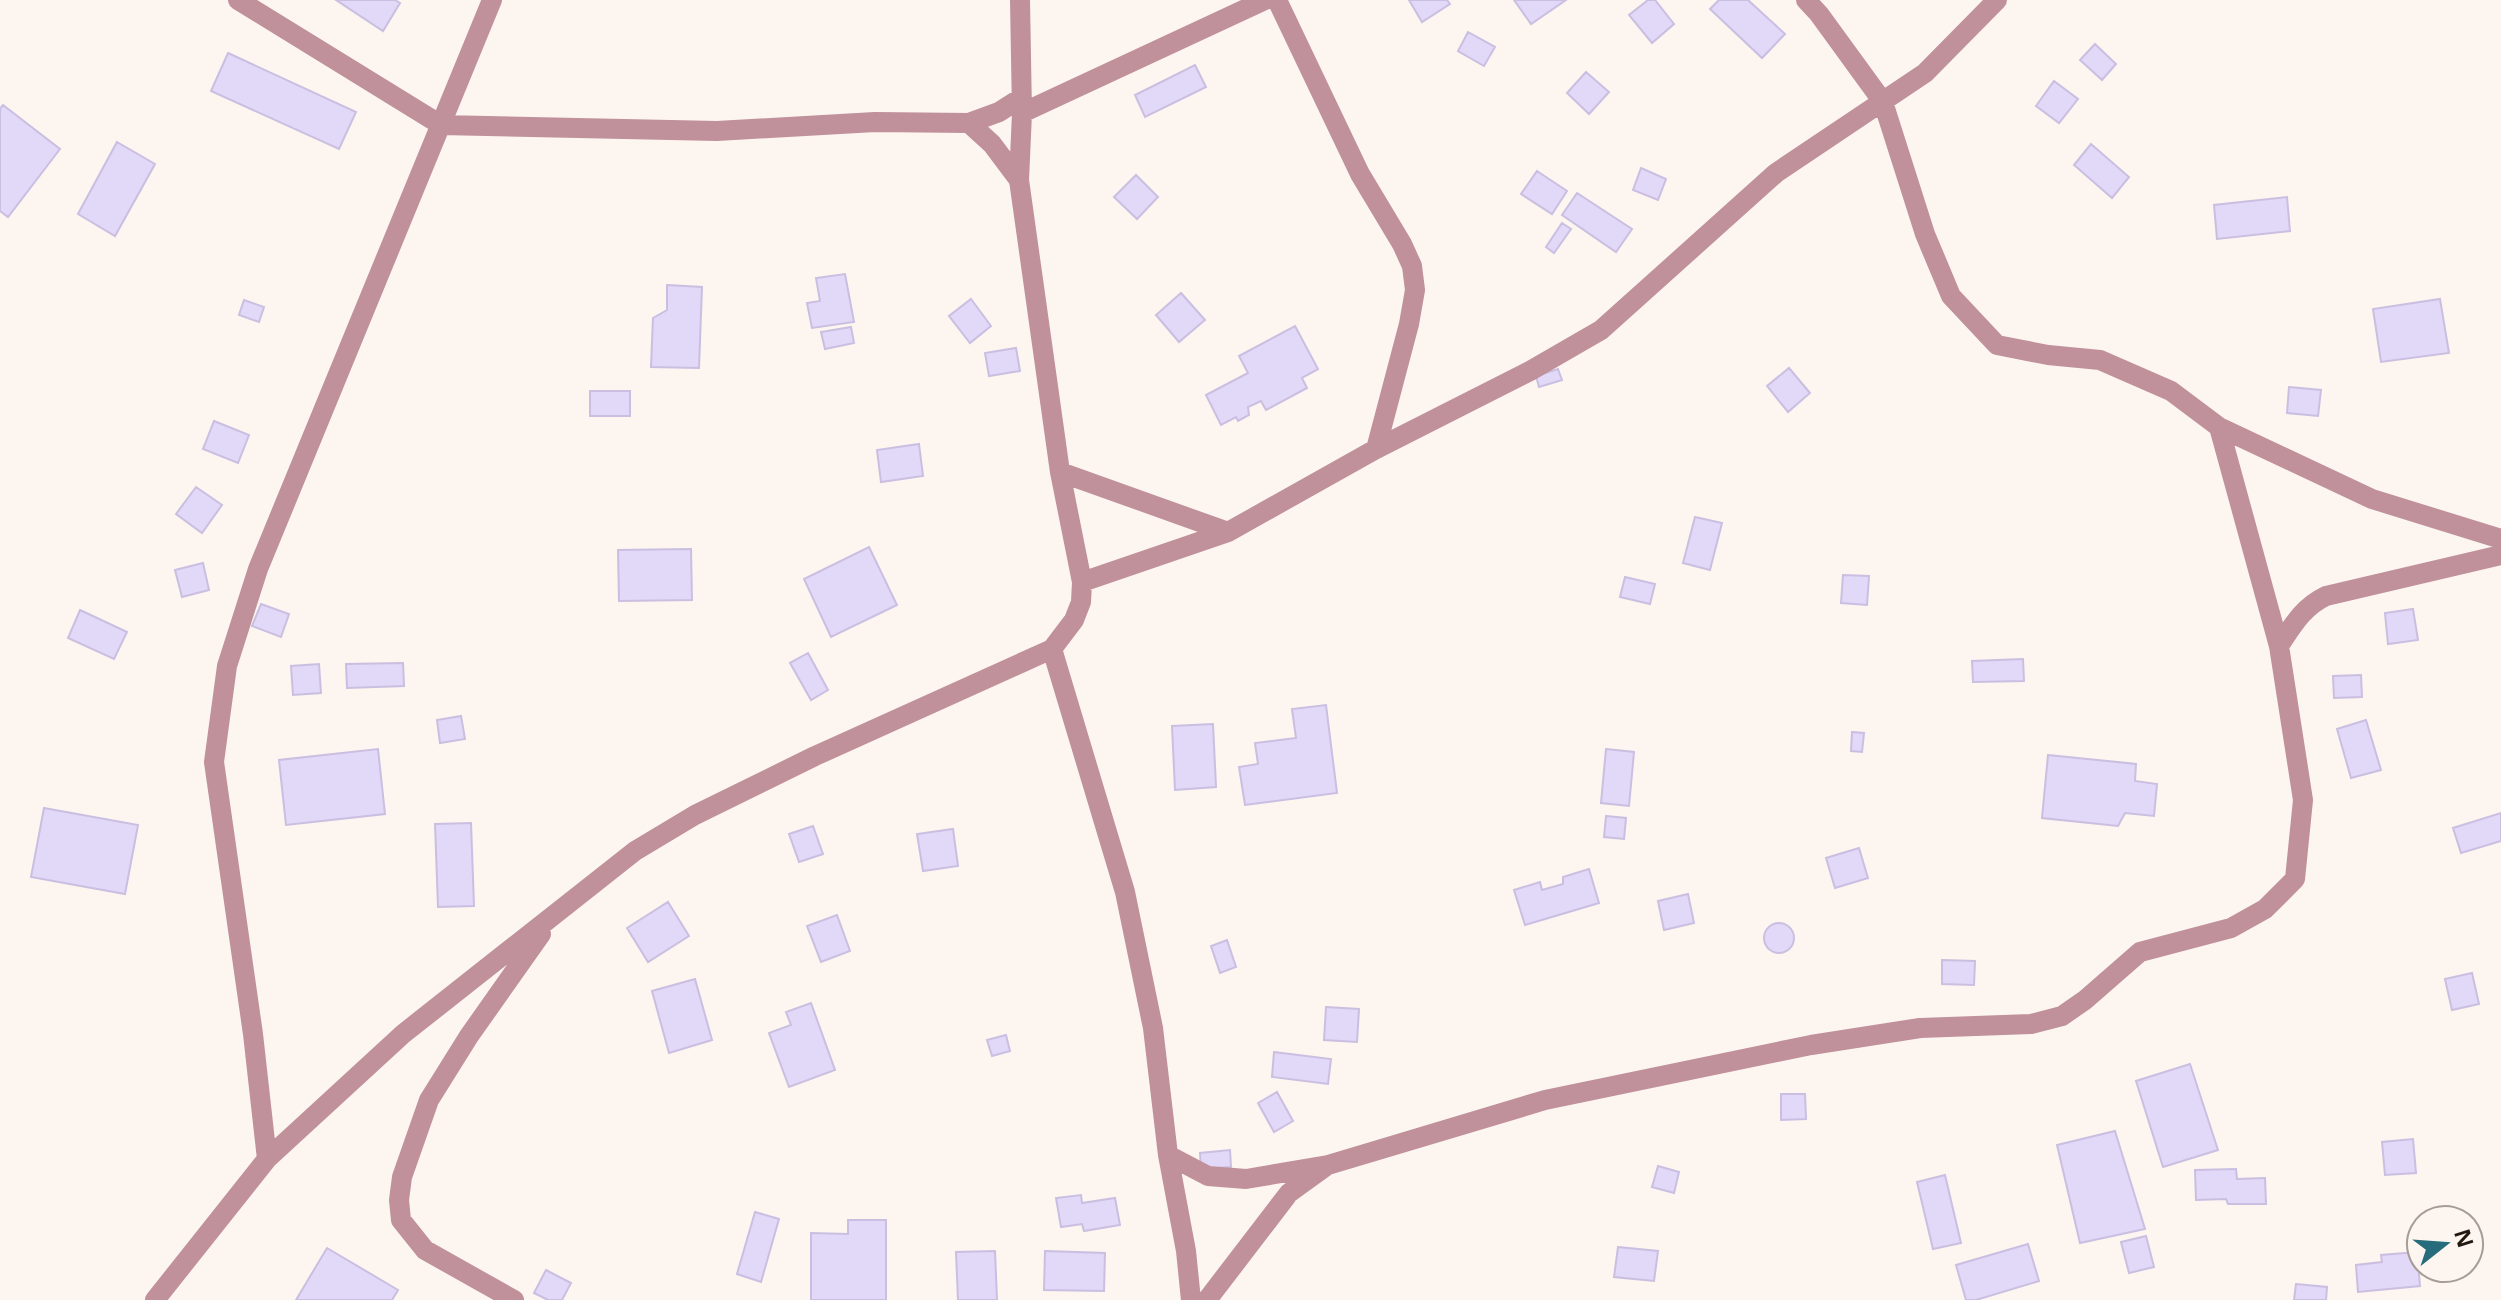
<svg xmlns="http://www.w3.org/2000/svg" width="2501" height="1300" viewBox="0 0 2501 1300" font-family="'Noto Sans',sans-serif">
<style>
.building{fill:#e2d8f8;stroke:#cabfe0;stroke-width:2}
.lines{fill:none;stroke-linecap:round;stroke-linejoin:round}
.minor{stroke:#c0909b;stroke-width:20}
</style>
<rect width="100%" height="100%" fill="#fcf5f0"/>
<path class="building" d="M336 0H395L400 3 383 31Z
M1409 0H1447L1450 4 1422 22Z
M1514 0H1566L1531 24Z
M1648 0H1655L1674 24 1652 43 1629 15Z
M1719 0H1748L1785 34 1762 58 1710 9Z
M1468 32 1495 47 1484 66 1458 51Z
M2095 44 2116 64 2102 80 2080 60Z
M228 53 356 112 339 149 211 91Z
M1195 65 1206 87 1145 117 1135 95Z
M1586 72 1609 92 1589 114 1567 93Z
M2054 81 2078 99 2059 123 2036 106Z
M3 105 60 149 8 217 0 211V109Z
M117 142 155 164 115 236 78 214Z
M2091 144 2129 177 2112 198 2074 165Z
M1641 168 1666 179 1658 200 1633 190Z
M1537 171 1567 191 1552 214 1521 194Z
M1136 175 1158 197 1137 219 1114 197Z
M1577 193 1632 229 1616 252 1562 215Z
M2287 197 2290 231 2217 239 2214 205Z
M1562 223 1571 229 1554 253 1546 247Z
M845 274 854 322 812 328 807 303 820 301 816 278Z
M667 285 702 287 699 368 651 367 653 318 667 310Z
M1181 293 1205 320 1179 342 1156 315Z
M971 299 991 326 970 343 949 316Z
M2440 299 2449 353 2381 362 2373 309Z
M244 300 264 307 259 322 239 315Z
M1295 326 1318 369 1302 378 1307 388 1266 410 1261 401 1248 407 1249 415 1238 421 1236 417 1221 425 1206 395 1248 373 1239 356Z
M851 327 854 343 825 349 821 332Z
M1016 348 1020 371 989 376 985 353Z
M1789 368 1810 393 1788 412 1767 386Z
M1558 369 1562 380 1539 387 1536 376Z
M2289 387 2321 390 2318 416 2287 413Z
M590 391H630V416H590Z
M214 421 249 435 238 463 203 449Z
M919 444 923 476 881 482 877 450Z
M196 487 222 505 202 533 176 514Z
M1695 517 1722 523 1710 570 1683 563Z
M869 547 897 605 831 637 804 579Z
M691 549 692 600 619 601 618 550Z
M203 563 209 590 182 597 175 570Z
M1843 575 1869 576 1867 605 1841 603Z
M1625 577 1655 584 1650 604 1620 597Z
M261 604 289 614 281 637 252 626Z
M2413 609 2418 640 2388 644 2385 613Z
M80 610 127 632 114 659 68 638Z
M808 653 828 690 811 700 790 663Z
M2023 659 2024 681 1973 682 1972 661Z
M403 663 404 686 347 688 346 664Z
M319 664 321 693 293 695 291 666Z
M2361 675 2362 697 2334 698 2333 676Z
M1326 705 1337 793 1245 805 1239 767 1258 764 1255 743 1296 738 1292 709Z
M461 716 465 739 440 743 437 720Z
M2366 720 2381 770 2351 778 2337 729Z
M1213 724 1216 787 1175 790 1172 726Z
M1852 732 1864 733 1862 752 1851 751Z
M378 749 385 814 286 825 279 760Z
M1606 749 1634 752 1629 806 1601 803Z
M2048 755 2136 764 2135 781 2157 784 2154 816 2125 813 2118 826 2042 818Z
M44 808 138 825 125 894 31 877Z
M2501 813V841L2461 853 2453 828Z
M1606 816 1626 818 1624 839 1604 837Z
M471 823 474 906 438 907 435 824Z
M813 826 823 854 799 862 789 834Z
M953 829 958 866 923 871 917 834Z
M1859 848 1868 878 1835 888 1826 858Z
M1589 869 1599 903 1525 925 1514 890 1540 882 1542 890 1563 884V877Z
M1688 894 1694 923 1664 930 1658 901Z
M668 902 689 936 648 962 627 928Z
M837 915 850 951 821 962 807 926Z
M1764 938a15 15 0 1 1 30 0a15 15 0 1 1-30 0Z
M1227 940 1236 967 1220 973 1211 946Z
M1942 960 1975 961 1974 985 1942 984Z
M2472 973 2479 1004 2452 1010 2445 979Z
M695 979 712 1040 669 1053 652 991Z
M811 1003 835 1070 789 1087 769 1033 791 1025 786 1012Z
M1326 1007 1359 1009 1357 1042 1324 1040Z
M1006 1035 1010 1051 992 1056 987 1040Z
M1274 1052 1331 1059 1328 1084 1272 1077Z
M2190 1064 2218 1150 2163 1167 2136 1081Z
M1277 1092 1293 1121 1274 1132 1258 1103Z
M1781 1094H1805L1806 1119 1781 1120Z
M2115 1131 2145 1229 2080 1243 2057 1145Z
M2413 1139 2416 1173 2385 1175 2382 1142Z
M1230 1150 1231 1167 1201 1169 1200 1153Z
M1658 1166 1679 1172 1674 1193 1652 1187Z
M2236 1169 2237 1179 2265 1178 2266 1204H2228L2226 1199 2196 1200 2195 1170Z
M1945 1175 1961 1243 1933 1249 1917 1182Z
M1081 1195 1082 1203 1115 1198 1120 1225 1084 1231 1082 1224 1061 1227 1056 1198Z
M755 1212 779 1219 761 1282 737 1274Z
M848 1220H886V1300H811V1233L848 1234Z
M2146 1236 2154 1267 2129 1273 2121 1242Z
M2028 1244 2039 1281 1976 1300H1966L1956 1265Z
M1618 1247 1658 1251 1654 1281 1614 1277Z
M327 1248 398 1290 392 1300H296Z
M995 1251 997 1300H958L956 1252Z
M1045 1251 1105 1253 1104 1291 1044 1290Z
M2417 1252 2420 1286 2358 1292 2356 1265 2382 1262 2381 1255Z
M546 1270 571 1283 562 1300H548L534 1293Z
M2296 1284 2327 1287 2326 1300H2294Z"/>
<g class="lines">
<path class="minor" d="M238 0 441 125 717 131 875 122 969 123 999 112 1021 98
M1277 0 1360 174 1402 244 1412 266 1415 290 1409 324 1376 449
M1806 0 1819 14 1883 102 1925 234 1951 296 1997 345 2048 355 2100 360 2171 391 2219 427 2372 499 2501 539
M1022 113 1265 0
M969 123 992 144 1019 180
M1060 472 1228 532
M1082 582 1228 532 1376 449 1530 371 1601 330 1776 173 1925 73 1997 0
M2279 646C2293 625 2303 607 2326 596L2501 555
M1052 649 1125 892 1153 1028 1168 1155 1186 1251 1191 1300
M1168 1155 1208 1176 1246 1179 1328 1165 1545 1100 1811 1045 1920 1028 2031 1024 2062 1016 2085 1000 2140 952 2231 928 2265 909 2295 879 2303 800 2279 646 2219 427
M267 1159 253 1034 214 762 227 666 258 569 492 0
M155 1300 267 1159 403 1034 635 851 695 815 815 756 1052 649 1074 620 1081 602 1082 582 1060 472 1019 180 1022 113 1020 0
M514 1300 425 1250 401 1220 399 1200 402 1177 429 1100 469 1036 541 934
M1207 1300 1289 1193 1325 1167"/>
</g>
<g transform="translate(2445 1244) rotate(73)"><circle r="38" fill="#fcf5f0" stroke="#a59d96" stroke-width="2"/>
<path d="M0-6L14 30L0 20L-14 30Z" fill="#276c7c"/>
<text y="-12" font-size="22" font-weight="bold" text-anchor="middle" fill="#231910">N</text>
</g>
</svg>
